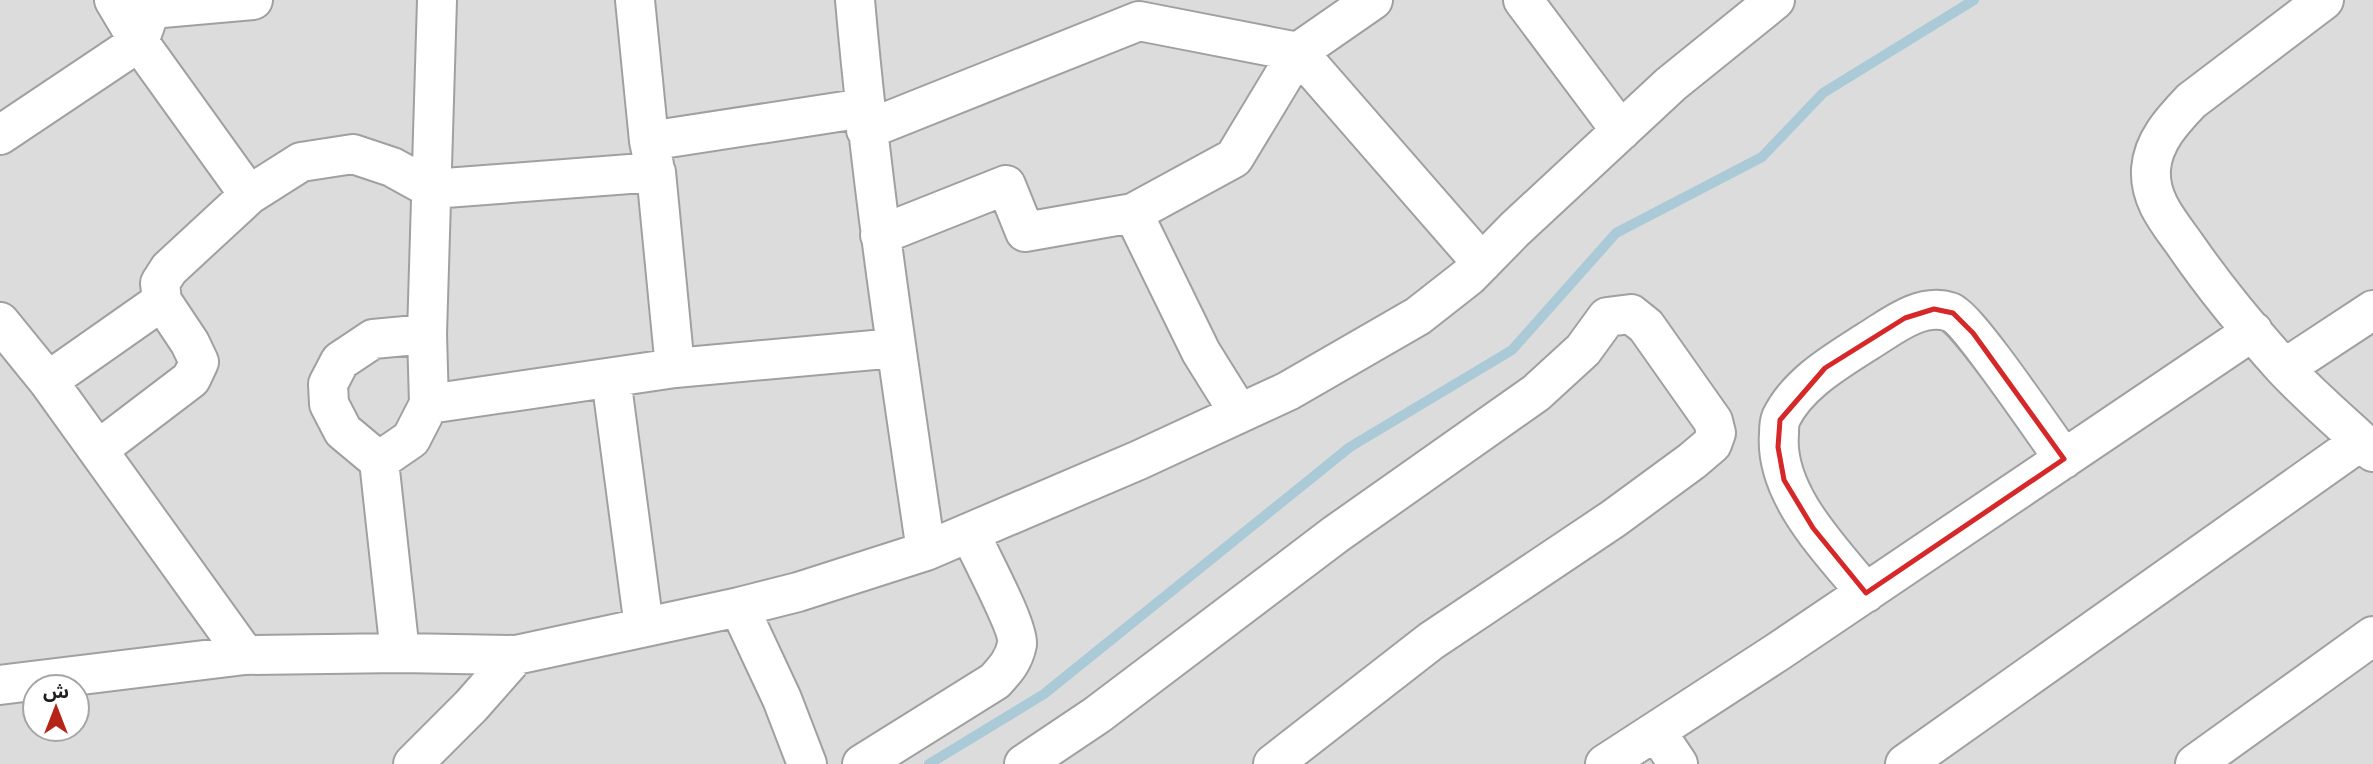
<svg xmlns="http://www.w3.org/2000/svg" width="2373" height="764" viewBox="0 0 2373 764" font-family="Barlow,'Noto Sans Arabic',sans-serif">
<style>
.residential{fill:#dcdcdc;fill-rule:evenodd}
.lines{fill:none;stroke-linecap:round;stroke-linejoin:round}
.stream{stroke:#abcad7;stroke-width:10}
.minor-casing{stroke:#a0a0a0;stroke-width:42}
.minor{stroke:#fff;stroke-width:38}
.marked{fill:none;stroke:#d62828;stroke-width:5;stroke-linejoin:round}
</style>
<rect width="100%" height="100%" fill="#eeece6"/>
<path class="residential" d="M0 0H2373V764H0ZM35 687H77V729H35Z"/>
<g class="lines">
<path class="stream" d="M929 764 1044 694 1350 447 1512 350 1616 233 1762 157 1823 93 1974 0"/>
<g class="minor-casing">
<path id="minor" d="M154 0 139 42 249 195 301 162 353 154 392 167 432 189 656 172 675 368
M635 0 649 141 654 165
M855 0C871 185 899 367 926 551
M1523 0 1621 131
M2324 0 2191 101C2173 120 2153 141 2151 169 2149 200 2169 222 2186 246 2215 288 2248 328 2283 367 2311 397 2343 424 2373 452
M151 9 253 0
M866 130 1139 21 1298 52 1482 263
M0 135 139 42 114 0
M649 141 864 108
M1133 213 1201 352 1239 413
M880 235 1006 185 1025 232 1133 213 1234 158 1298 52 1373 0
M0 322 48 381
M2285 368 2373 310
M611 378 644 627
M429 404 427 334 437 0
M99 449 191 379 199 362 190 343 162 301
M379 461 343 431 329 404 328 384 340 361 373 339 427 334
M1866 593C1831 550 1774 494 1779 434 1779 429 1779 423 1781 418 1798 383 1837 361 1868 341 1891 327 1921 302 1950 312 1968 318 2047 436 2064 459
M739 607 782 699 807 764
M400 653 379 461 411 439 429 404 675 368 896 348
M245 655 48 381 162 301 160 283 169 269 249 195
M0 685 245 655 400 653 516 655 739 607 798 592 926 551 1139 460 1288 391 1418 316 1469 276 1515 229 1671 84 1775 0
M1656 731 1678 764
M413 764 471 706 516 655
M862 764 995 681C1006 669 1014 660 1017 644 1019 627 979 554 970 533
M1024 764 1097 715 1336 534 1536 393 1583 350 1607 317 1631 314 1646 326 1713 421 1716 433 1712 444 1692 461 1613 519 1431 641 1273 764
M1605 764 1776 653 2253 331
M1905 764 2361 441
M2195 764 2373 636"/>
</g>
<use href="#minor" class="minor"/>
</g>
<path class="marked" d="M1934 309 1953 313 1973 333 2064 459 1866 593 1813 528 1784 480 1778 447 1780 420 1825 368 1905 318Z"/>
<g transform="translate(56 708)"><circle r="33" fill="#ffffff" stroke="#a5a5a5" stroke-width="2"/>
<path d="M0-5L12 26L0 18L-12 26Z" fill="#b52318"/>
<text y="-10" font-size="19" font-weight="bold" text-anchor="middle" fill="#1f1f1f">ش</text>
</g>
</svg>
